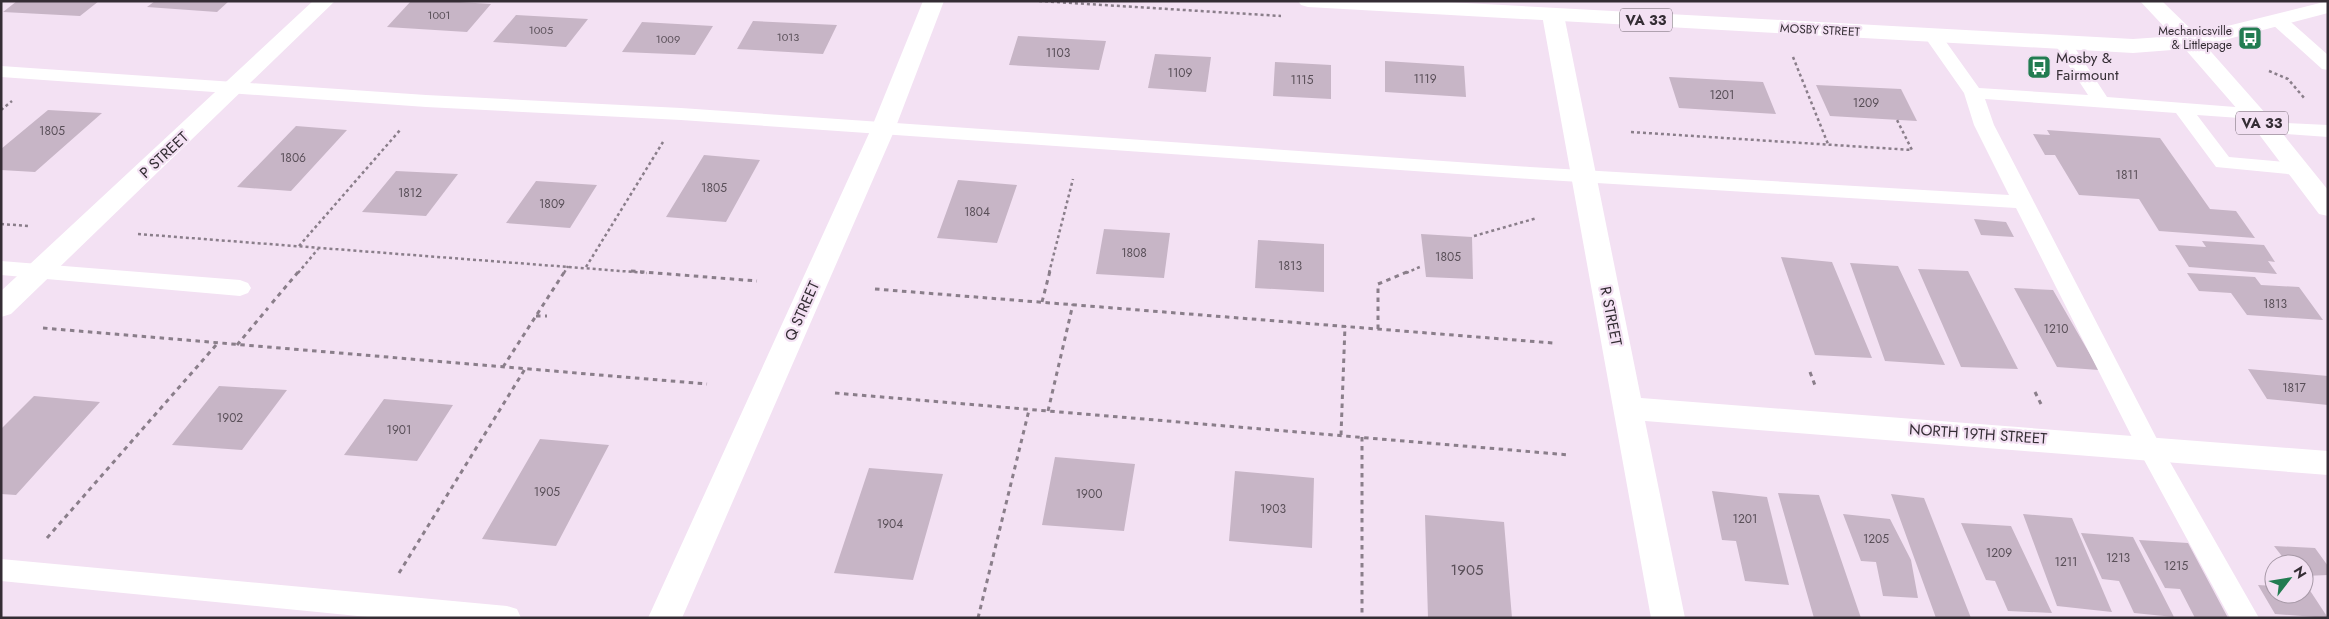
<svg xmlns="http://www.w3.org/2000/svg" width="2329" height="619" viewBox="0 0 2329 619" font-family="Jost,sans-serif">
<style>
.building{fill:#c7b5c6}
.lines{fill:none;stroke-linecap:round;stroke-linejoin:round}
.path-far1{stroke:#8a7e8a;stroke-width:2.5;stroke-dasharray:3 3;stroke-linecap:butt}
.path{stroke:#8a7e8a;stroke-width:3;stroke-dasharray:4.5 4.5;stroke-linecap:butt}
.service{fill:#fff;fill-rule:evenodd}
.minor{fill:#fff;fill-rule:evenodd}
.primary{fill:#fff;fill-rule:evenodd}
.labels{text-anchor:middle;stroke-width:4.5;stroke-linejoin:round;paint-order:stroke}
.far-number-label{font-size:11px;fill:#594f58}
.far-street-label{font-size:12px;fill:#342d34;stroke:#f3e1f3}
.far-poi-label{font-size:12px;fill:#342d34;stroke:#f3e1f3;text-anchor:end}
.number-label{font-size:12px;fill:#594f58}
.shield{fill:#f3e1f3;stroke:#6d636d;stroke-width:1}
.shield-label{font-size:14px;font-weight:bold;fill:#342d34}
.poi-label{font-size:15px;fill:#342d34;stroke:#f3e1f3;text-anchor:start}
.street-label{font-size:15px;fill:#342d34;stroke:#f3e1f3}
.near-number-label{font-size:15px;fill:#594f58}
</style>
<rect width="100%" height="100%" fill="#f3e1f3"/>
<path class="building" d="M17 1H99L80 16 3 12Z
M155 1H229L217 12 147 7Z
M411 1H444L491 4 467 32 387 27Z
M516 15 588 19 566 47 493 42Z
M753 21 837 25 823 54 737 49Z
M642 22 713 26 695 55 622 52Z
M1018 36 1106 41 1099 70 1009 65Z
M1155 54 1211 57 1206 92 1148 88Z
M1385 61 1464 66 1466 97 1385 92Z
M1275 62 1331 65V99L1273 96Z
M1669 77 1763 82 1776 114 1679 108Z
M1816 85 1901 89 1917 121 1830 116Z
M48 110 102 113 35 172 1 170V149Z
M296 126 347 130 291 191 237 187Z
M2047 130 2160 138 2210 209 2236 211 2255 238 2159 231 2139 199 2079 195 2055 155H2045L2033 134 2050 135Z
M704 155 760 160 726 222 666 217Z
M396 171 458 174 426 216 362 212Z
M958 180 1017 185 997 243 937 238Z
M536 181 597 185 570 228 506 223Z
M1974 219 2006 222 2014 237 1981 235Z
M1104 229 1170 233 1164 278 1096 274Z
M1421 234 1472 237 1473 279 1426 277Z
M1258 240 1324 244V292L1255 288Z
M2202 241 2264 245 2275 262 2268 261 2277 274 2189 267 2175 245 2206 247Z
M1781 257 1832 262 1872 358 1815 355Z
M1850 263 1898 266 1945 365 1885 361Z
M1918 269 1968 271 2018 369 1961 367Z
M2187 273 2255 277 2261 285 2299 287 2323 320 2247 315 2231 293 2199 291Z
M2014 288 2053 290 2099 370 2057 367Z
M2248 369 2328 376V405L2267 399Z
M219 386 287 390 242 450 172 445Z
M34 396 100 402 16 495 1 494V429Z
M384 399 453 405 417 461 344 455Z
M540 439 609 445 556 546 482 539Z
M1055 457 1135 464 1124 531 1042 525Z
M869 468 943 474 913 580 834 573Z
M1235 471 1314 478 1312 548 1229 541Z
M1712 491 1767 497 1789 585 1745 581 1736 541 1722 540Z
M1778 493 1819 495 1861 618H1814Z
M1891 494 1924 498 1971 618H1936Z
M1843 514 1890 519 1911 560 1918 598 1883 596 1876 562 1861 561Z
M2023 514 2072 518 2112 612 2057 606Z
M1425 515 1504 522 1512 618H1428Z
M1961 523 2011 526 2052 613 2008 611 1995 581 1986 580Z
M2081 533 2133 537 2174 617 2134 613 2119 581 2102 579Z
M2139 540 2188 543 2228 618H2195L2180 589 2165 588Z
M2274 546 2315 548 2328 566V575L2304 576V564H2288Z
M2258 585 2274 586V594H2304V589H2309L2328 618 2275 614Z"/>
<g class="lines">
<path class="path-far1" d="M1039 1 1281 16
M1793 57 1828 144
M2269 71 2288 79 2305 99
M1 110 12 101
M1631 132 1912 150 1897 120
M1 224 29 226
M138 234 647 273
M1474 236 1537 218
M299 246 401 129
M586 267 663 142
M298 273 318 249
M564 273 568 266
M1049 273 1073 179
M1406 273 1422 266"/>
<path class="path" d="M631 271 757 281
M875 289 1553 343
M1042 302 1050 271
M272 303 299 271
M536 316H547
M43 328 707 384
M1378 329V284L1409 271
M237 345 268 308
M503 367 565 271
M1810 372 1816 388
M2035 392 2041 404
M835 393 1570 455
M1048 411 1073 304
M1341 435 1345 326
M1362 437V618
M47 538 217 344
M399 573 525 369
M978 618 1029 410"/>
<path class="service" d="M2278 15 2284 16 2328 55V70L2322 69 2272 24 2269 20 2272 16Z
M1933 31 1939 32 1979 88 2088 95 2054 43 2057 39H2069L2107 97 2261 109 2264 113 2261 117 2254 119 2197 115 2229 157 2297 163 2304 165 2307 169 2304 173 2297 175 2216 167 2176 113 1985 99 1994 125 2158 441 2259 618H2230L2137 447 2016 208 1530 179 681 120 426 107 1 77V66L426 95 681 108 1530 167 2009 195 1974 125 1964 93 1924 36 1927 32Z
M2266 122 2328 125V137L2259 132 2256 128 2259 124Z
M1 261 240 280 248 283 251 288 248 293 240 296 1 275Z
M1 559 507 606 517 609 521 618H378L1 581Z"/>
<path class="minor" d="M313 1H335L11 314 1 317V291Z
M923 1H944L895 129 682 618H648L871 129Z
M2140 1H2162L2199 37 2202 42 2199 47 2191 49 2183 47Z
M1553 9 1561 10 1564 15 1641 398 2328 451V475L1645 421 1685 618H1651L1542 15 1545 10Z"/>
<path class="primary" d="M1298 1H1429L2133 39 2191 35 2328 1V13L2205 45 2274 123 2328 190V216L2319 214 2258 133 2185 49 2133 53 1308 7 1301 5Z"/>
</g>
<defs>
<g id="bus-square" transform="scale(1.25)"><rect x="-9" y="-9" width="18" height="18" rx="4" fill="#227c51" stroke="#f3e1f3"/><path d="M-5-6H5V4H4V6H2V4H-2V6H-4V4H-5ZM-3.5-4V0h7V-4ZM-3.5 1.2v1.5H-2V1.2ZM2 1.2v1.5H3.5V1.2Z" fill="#fff"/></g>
</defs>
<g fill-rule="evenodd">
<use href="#bus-square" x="2250" y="38"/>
<use href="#bus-square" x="2039" y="67"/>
</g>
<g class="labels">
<g class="far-number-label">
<text x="439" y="19">1001</text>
<text x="541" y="34">1005</text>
<text x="788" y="41">1013</text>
<text x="668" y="43">1009</text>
</g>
<g class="far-street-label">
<text transform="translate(1820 30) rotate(3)" y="4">MOSBY STREET</text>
</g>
<g class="far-poi-label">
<text x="2232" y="35">Mechanicsville<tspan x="2232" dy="14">&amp; Littlepage</tspan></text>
</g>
<g class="number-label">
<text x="1058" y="57">1103</text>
<text x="1180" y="77">1109</text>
<text x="1425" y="83">1119</text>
<text x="1302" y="84">1115</text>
<text x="1722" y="99">1201</text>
<text x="1866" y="107">1209</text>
<text x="52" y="135">1805</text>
<text x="293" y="162">1806</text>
<text x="2127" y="179">1811</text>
<text x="714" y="192">1805</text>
<text x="410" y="197">1812</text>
<text x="552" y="208">1809</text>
<text x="977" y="216">1804</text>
<text x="1134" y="257">1808</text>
<text x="1448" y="261">1805</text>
<text x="1290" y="270">1813</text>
<text x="2275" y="308">1813</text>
<text x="2056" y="333">1210</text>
<text x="2294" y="392">1817</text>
<text x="230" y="422">1902</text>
<text x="399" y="434">1901</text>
<text x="547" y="496">1905</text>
<text x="1089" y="498">1900</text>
<text x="1273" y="513">1903</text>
<text x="1745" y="523">1201</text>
<text x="890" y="528">1904</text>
<text x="1876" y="543">1205</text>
<text x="1999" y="557">1209</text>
<text x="2118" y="562">1213</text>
<text x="2066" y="566">1211</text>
<text x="2176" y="570">1215</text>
</g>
<g class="shield">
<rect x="1620" y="8.5" width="52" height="23" rx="4"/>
<rect x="2236" y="111.5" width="52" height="23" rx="4"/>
</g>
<g class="shield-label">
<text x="1646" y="25">VA 33</text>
<text x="2262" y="128">VA 33</text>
</g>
<g class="poi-label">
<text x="2056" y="63">Mosby &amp;<tspan x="2056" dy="17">Fairmount</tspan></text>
</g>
<g class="street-label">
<text transform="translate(164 155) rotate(-43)" y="5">P STREET</text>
<text transform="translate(802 311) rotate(-66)" y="5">Q STREET</text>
<text transform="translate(1611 316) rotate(79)" y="5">R STREET</text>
<text transform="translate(1978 434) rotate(4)" y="5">NORTH 19TH STREET</text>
</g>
<g class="near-number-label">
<text x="1467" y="575">1905</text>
</g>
</g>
<rect width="2329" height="619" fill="none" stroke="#342d34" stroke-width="5"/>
<g transform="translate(2289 579) rotate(59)"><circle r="24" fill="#f3e1f3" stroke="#a799a7"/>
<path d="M0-4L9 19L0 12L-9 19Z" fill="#227c51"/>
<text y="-8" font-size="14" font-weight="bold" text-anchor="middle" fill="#342d34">N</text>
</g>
</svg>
